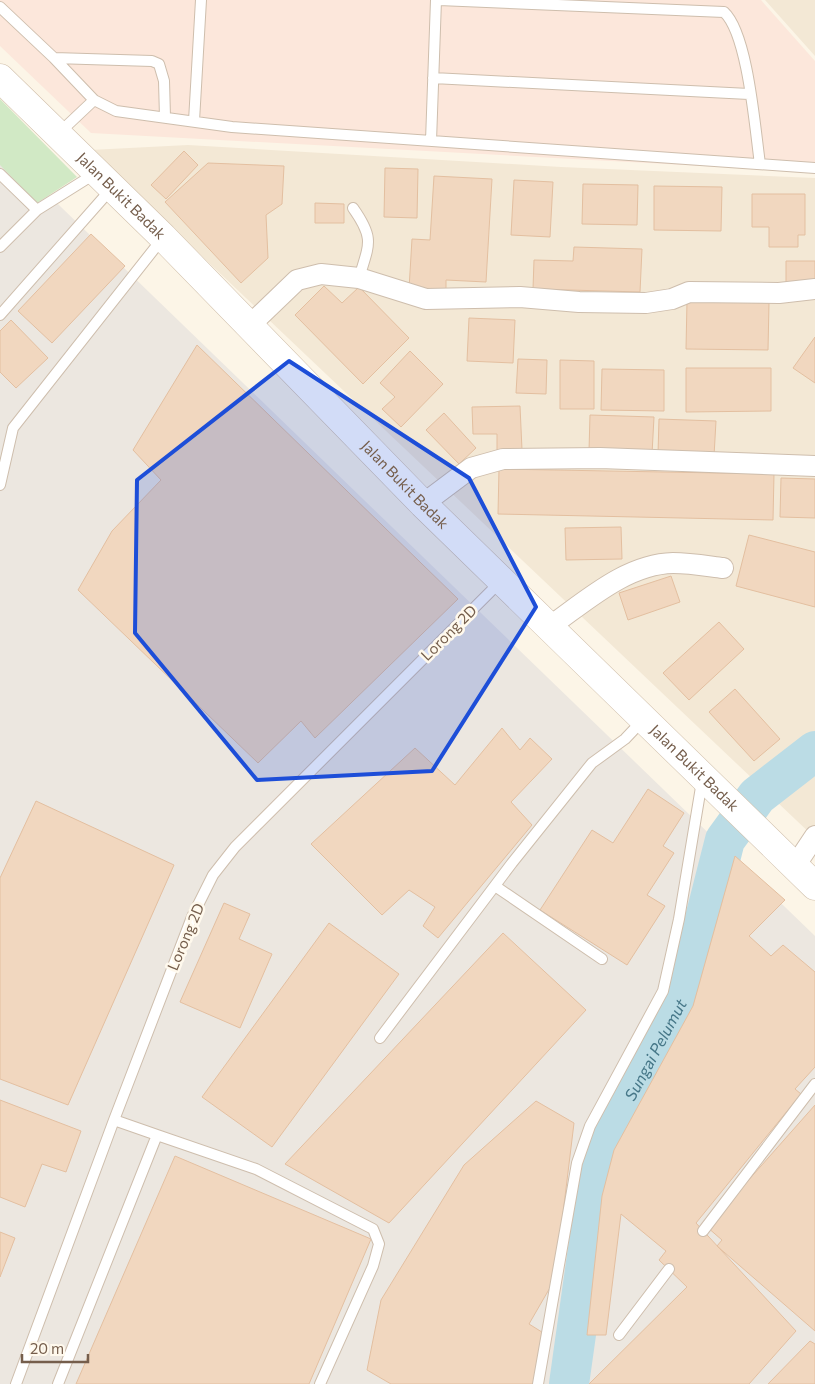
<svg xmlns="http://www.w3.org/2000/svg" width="815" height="1384" viewBox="0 0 815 1384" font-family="Commissioner,sans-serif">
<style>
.residential{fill:#f3e8d5}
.commercial{fill:#fce7db}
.industrial{fill:#ece7e0}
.green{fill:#d1e9c5}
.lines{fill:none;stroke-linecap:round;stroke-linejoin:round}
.river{stroke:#bbdce5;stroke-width:40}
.building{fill:#f1d7bf;stroke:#e3bfa0}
.lane-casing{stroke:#cebead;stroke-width:12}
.street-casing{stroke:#cebead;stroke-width:22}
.secondary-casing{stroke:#d0bfaa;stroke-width:29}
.lane{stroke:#fff;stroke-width:10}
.street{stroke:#fff;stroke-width:20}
.secondary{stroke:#fff;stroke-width:28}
.marked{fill:#1d4ed8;fill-opacity:0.2;stroke:#1d4ed8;stroke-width:4;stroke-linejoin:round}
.labels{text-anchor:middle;stroke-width:5;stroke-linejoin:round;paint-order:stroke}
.street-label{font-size:15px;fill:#755e4c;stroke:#fff9ed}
.water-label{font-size:16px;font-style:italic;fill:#467788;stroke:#fff9ed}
</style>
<rect width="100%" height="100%" fill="#fcf5e7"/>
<path class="residential" d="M765 0H815V56Z
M188 145 561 167 815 178V838L90 150Z"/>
<path class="commercial" d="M0 0H761L815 61V172L91 133 0 46Z"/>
<path class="industrial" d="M0 148 815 936V1384H0Z"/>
<path class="green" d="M0 99 77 177 37 203 0 165Z"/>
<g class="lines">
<path class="river" id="s1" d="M569 1384 602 1149 686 993 725 840 757 796 815 751"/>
</g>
<path class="building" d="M184 151 198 165 166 199 151 185Z
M208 163 284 166 282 204 266 215 268 258 241 283 165 202Z
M385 168 418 169 417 218 384 217Z
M434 176 492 179 486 282 446 280V292L409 289 412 239 430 240Z
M514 180 553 182 550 237 511 235Z
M583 184 638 185 637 225 582 224Z
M654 186 722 187 721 231 654 230Z
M752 194H805V235H798V247H769V227H752Z
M315 203 344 204V223H315Z
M91 234 125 266 52 343 18 311Z
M574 247 642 249 640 292 533 289 534 260 573 261Z
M786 261H815V283H786Z
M324 286 342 303 359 287 409 338 363 384 295 315Z
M687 301 769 303 768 350 686 349Z
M469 318 515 320 513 363 467 361Z
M11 320 48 358 16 388 0 372V331Z
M815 337V383L793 368Z
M197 345 458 599 315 738 301 721 258 763 78 590 112 531 161 480 133 450Z
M410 351 443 384 401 427 382 409 395 397 380 383Z
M518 359 547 360 546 394 516 393Z
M560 360 594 361V409H560Z
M686 368H771V411L686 412Z
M602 369 664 370V411L601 410Z
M520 406 522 450H497V434H473L472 407Z
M444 413 476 448 459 464 426 430Z
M590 415 654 417 652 454 589 451Z
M659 419 716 421 714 456 658 454Z
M499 469 774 474 773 520 498 514Z
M781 478 815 479V518L780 517Z
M621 527 622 559 566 560 565 528Z
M749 535 815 552V607L736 586Z
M671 576 680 602 628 620 619 593Z
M719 622 744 649 689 700 663 673Z
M735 689 780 739 754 761 709 712Z
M502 728 520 750 530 738 552 759 511 802 532 825 438 938 423 926 435 907 409 890 382 915 311 844 415 748 455 785Z
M648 789 684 813 663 846 674 853 647 895 665 906 627 965 540 910 592 830 613 843Z
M36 801 174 865 68 1105 0 1079V878Z
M735 856 785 900 749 936 771 956 783 945 815 972V1067L795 1089 801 1094 696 1223 796 1331 749 1384H589L687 1287 659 1260 666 1251 621 1214 606 1335H587L602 1196 614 1150 693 1006Z
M224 903 250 914 239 939 272 954 240 1028 180 1002Z
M329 923 399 974 272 1147 202 1097Z
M503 933 586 1010 389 1223 285 1164Z
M0 1100 81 1131 66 1172 42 1164 25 1207 0 1197Z
M536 1101 574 1123 555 1279 529 1324 545 1334 533 1384H391L367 1370 381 1300 464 1165Z
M815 1105V1331L717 1246 722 1240 707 1227Z
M175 1156 371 1239 309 1384H76Z
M0 1232 15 1238 0 1277Z
M810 1341 815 1344V1384H768Z"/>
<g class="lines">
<g class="lane-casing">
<path id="lane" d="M439 0 724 12C748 34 755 129 760 164
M0 7 54 58 94 100 116 111 232 127 815 168
M54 58 152 61 159 64 164 81 165 117
M433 78 749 94
M194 121 201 0
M58 134 94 100
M431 141 436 0
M0 174 37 210
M353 208C375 239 369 244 359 278
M0 247 37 210 96 173
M0 315 112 188
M0 485 13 428 162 239
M495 886 602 959
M380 1038 512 863 592 763 625 739 643 720
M114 1120 157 1135
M703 1231 815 1084
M619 1335 669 1269
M16 1384 114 1120 192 917 213 875 235 847 500 582
M58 1384 157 1135 256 1169 373 1229 379 1244 373 1266 320 1384
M538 1384 577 1163 590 1126 663 991 679 919 702 781"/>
</g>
<g class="street-casing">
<path id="street" d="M248 327 297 280 321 274 359 278 426 299 520 297 579 302 646 303 672 299 689 292 779 293 815 289
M423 504 471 468 503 459 600 458 815 466
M549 627C585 602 626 564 673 563 690 563 707 566 723 568
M795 866 815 836"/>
</g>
<g class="secondary-casing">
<g id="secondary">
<path id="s2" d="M0 78 163 237 423 504 815 886"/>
</g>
</g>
<use href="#lane" class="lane"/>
<use href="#street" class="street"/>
<use href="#secondary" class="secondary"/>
</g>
<path class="marked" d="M289 361 469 478 536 607 432 771 257 780 135 633 137 480Z"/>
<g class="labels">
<g class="street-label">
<text dy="5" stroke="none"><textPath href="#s2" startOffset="169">Jalan Bukit Badak</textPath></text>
<text dy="5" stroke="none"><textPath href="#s2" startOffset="574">Jalan Bukit Badak</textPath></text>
<text transform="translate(449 633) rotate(-45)" y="5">Lorong 2D</text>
<text dy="5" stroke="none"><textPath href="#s2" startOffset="979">Jalan Bukit Badak</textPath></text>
<text transform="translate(186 937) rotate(-67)" y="5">Lorong 2D</text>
</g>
<g class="water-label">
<text dy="6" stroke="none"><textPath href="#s1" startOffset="350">Sungai Pelumut</textPath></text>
</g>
</g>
<path d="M22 1354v8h66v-8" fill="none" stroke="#755e4c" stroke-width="2.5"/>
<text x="30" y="1354" font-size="15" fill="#755e4c" stroke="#fff9ed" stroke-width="4" paint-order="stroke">20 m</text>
</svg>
